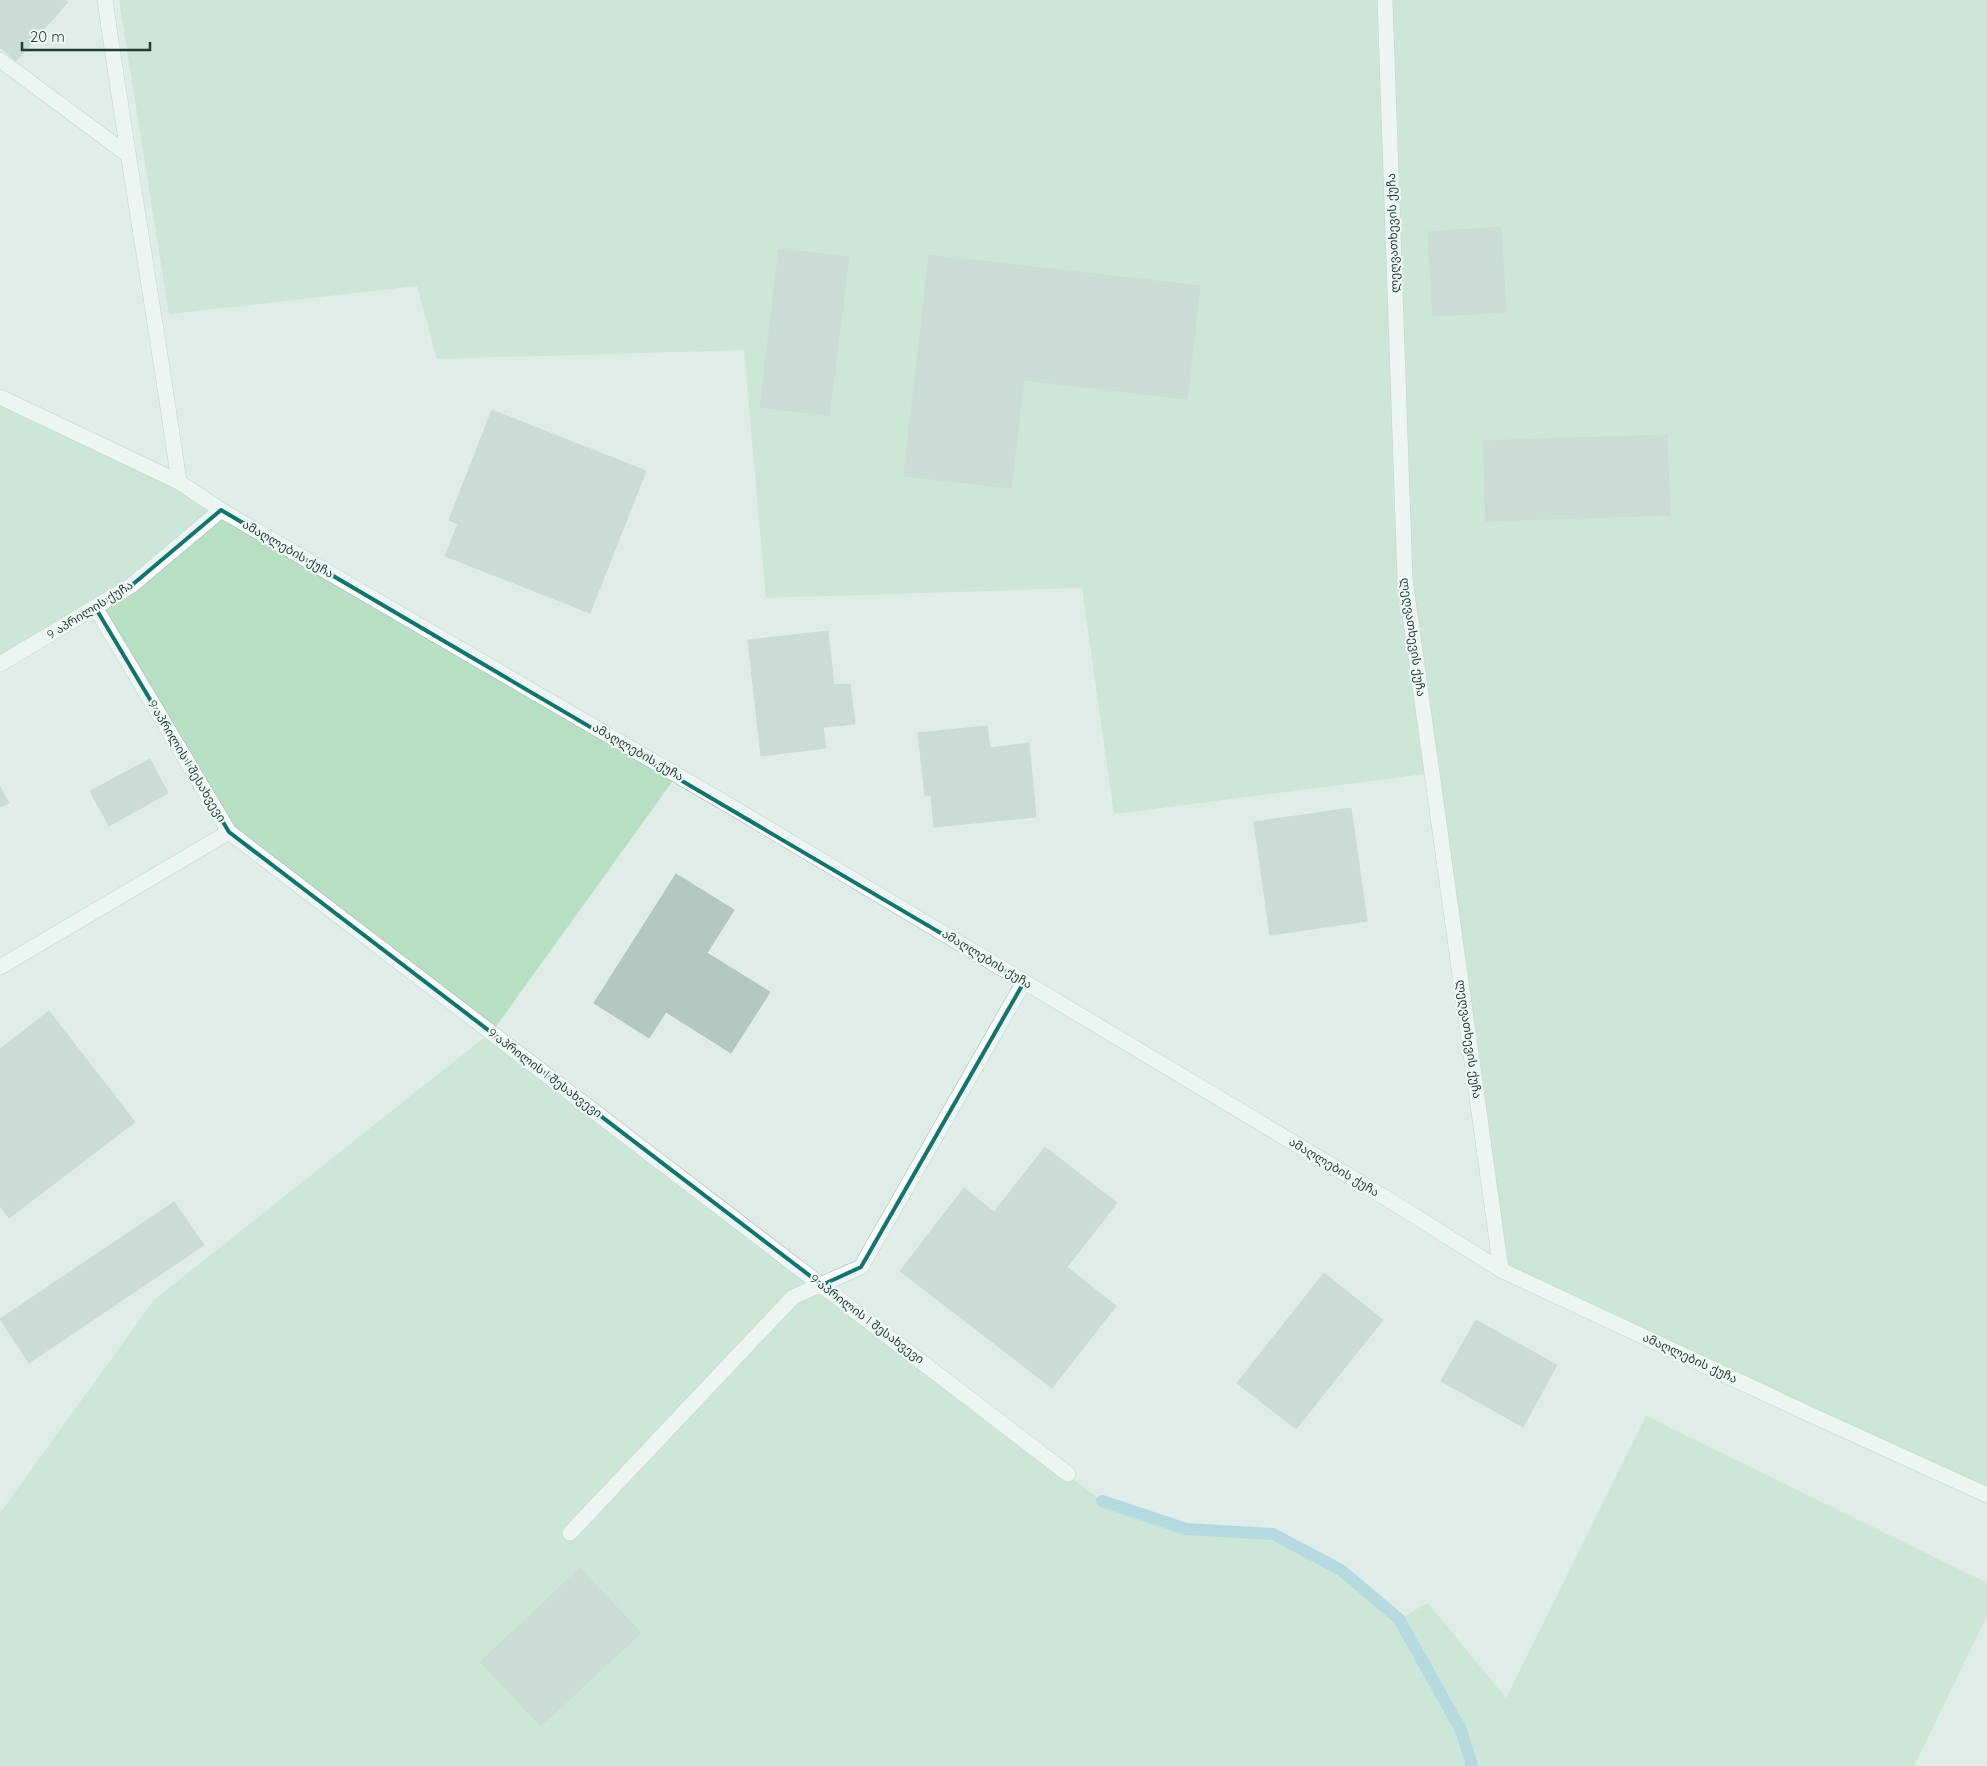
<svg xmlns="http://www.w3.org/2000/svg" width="1987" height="1766" viewBox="0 0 1987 1766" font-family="Quicksand,'Noto Sans Georgian',sans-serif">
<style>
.green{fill:#b6dfc4}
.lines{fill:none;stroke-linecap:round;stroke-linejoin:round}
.stream{stroke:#82c4d6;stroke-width:12}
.building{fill:#b4c7c0;stroke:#b1c6bf}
.minor-casing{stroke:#a2b4af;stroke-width:16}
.tertiary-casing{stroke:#a2b4af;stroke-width:16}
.minor{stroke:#fff;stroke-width:15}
.tertiary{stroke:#fff;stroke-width:15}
.marked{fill:none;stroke:#0f766e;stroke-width:4;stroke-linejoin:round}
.labels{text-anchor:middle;stroke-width:4.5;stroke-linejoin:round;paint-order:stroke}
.street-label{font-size:12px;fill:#1f3d37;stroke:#f0f8f5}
</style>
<rect width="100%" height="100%" fill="#dfece7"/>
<path class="green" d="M119 0H1987V1495L1501 1270 1432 773 1114 814 1082 588 766 598 744 350 437 359 417 286 169 314Z
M0 397 179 482 677 775 492 1032 1102 1501 1186 1529 1273 1534 1341 1570 1399 1619 1428 1603 1506 1698 1646 1416 1987 1583V1616L1914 1766H0V1513L154 1300 491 1032 229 832 95 607 0 664Z"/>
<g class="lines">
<path class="stream" d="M1102 1501 1186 1529 1273 1534 1341 1570 1399 1619 1461 1730 1472 1766"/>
</g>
<path class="building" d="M0 0H66L68 2 16 61 0 47Z
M1501 227 1506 312 1433 316 1428 232Z
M779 249 849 257 829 416 760 407Z
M929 255 1200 286 1187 399 1024 380 1011 488 904 476Z
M492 410 646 471 590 613 445 556 458 524 449 520Z
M1667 435 1670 515 1486 521 1483 441Z
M828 631 834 685 850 684 855 724 823 727 826 748 761 756 748 640Z
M987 726 990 748 1029 743 1036 817 934 827 931 795 925 796 918 733Z
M150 759 168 793 109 826 90 791Z
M0 787 9 803 0 807Z
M1351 808 1367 921 1270 935 1254 822Z
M676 874 734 910 707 953 770 992 731 1053 666 1012 649 1038 594 1003Z
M49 1011 135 1122 9 1218 0 1206V1049Z
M1045 1147 1117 1203 1067 1267 1116 1306 1052 1388 900 1271 964 1188 994 1212Z
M174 1202 204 1245 29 1363 0 1319Z
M1324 1273 1383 1320 1296 1429 1237 1383Z
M1476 1320 1557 1365 1523 1427 1441 1381Z
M580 1568 641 1633 541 1726 480 1662Z"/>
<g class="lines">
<g class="minor-casing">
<path id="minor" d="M105 0C128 161 156 321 179 482
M1385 0 1405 579 1501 1270
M0 60 127 154
M95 607 229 832 1068 1474
M0 664 132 585 221 510
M0 967 229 832
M570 1533 793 1297 861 1267 1024 982"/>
</g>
<g class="tertiary-casing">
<path id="tertiary" d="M0 397 179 482 221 510 737 810 1386 1198 1501 1270 1807 1413 1987 1495"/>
</g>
<use href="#minor" class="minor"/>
<use href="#tertiary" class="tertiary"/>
</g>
<path d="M0 0H1987V1766H0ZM221 510 1024 982 861 1267 822 1285 229 832 95 607 132 585Z" fill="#dfece7" fill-opacity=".55" fill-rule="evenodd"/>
<path class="marked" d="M221 510 1024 982 861 1267 822 1285 229 832 95 607 132 585Z"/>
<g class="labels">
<g class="street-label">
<text transform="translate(1393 233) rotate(-92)" y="4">ლეღვათხევის ქუჩა</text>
<text transform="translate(288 549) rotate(30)" y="4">ამაღლების ქუჩა</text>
<text transform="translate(90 610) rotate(-32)" y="4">9 აპრილის ქუჩა</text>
<text transform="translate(1413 637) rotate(82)" y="4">ლეღვათხევის ქუჩა</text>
<text transform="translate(638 752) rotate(30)" y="4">ამაღლების ქუჩა</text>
<text transform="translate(187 761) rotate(59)" y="4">9 აპრილის I შესახვევი</text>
<text transform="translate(987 959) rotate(31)" y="4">ამაღლების ქუჩა</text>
<text transform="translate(1469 1039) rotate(82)" y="4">ლეღვათხევის ქუჩა</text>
<text transform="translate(545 1073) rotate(37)" y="4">9 აპრილის I შესახვევი</text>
<text transform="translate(1334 1167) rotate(31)" y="4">ამაღლების ქუჩა</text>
<text transform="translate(867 1319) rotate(37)" y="4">9 აპრილის I შესახვევი</text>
<text transform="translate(1690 1358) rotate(25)" y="4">ამაღლების ქუჩა</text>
</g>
</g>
<path d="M22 42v8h128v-8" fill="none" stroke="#1f3d37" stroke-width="2.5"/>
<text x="30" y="42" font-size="15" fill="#1f3d37" stroke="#f0f8f5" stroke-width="4" paint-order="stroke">20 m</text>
</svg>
